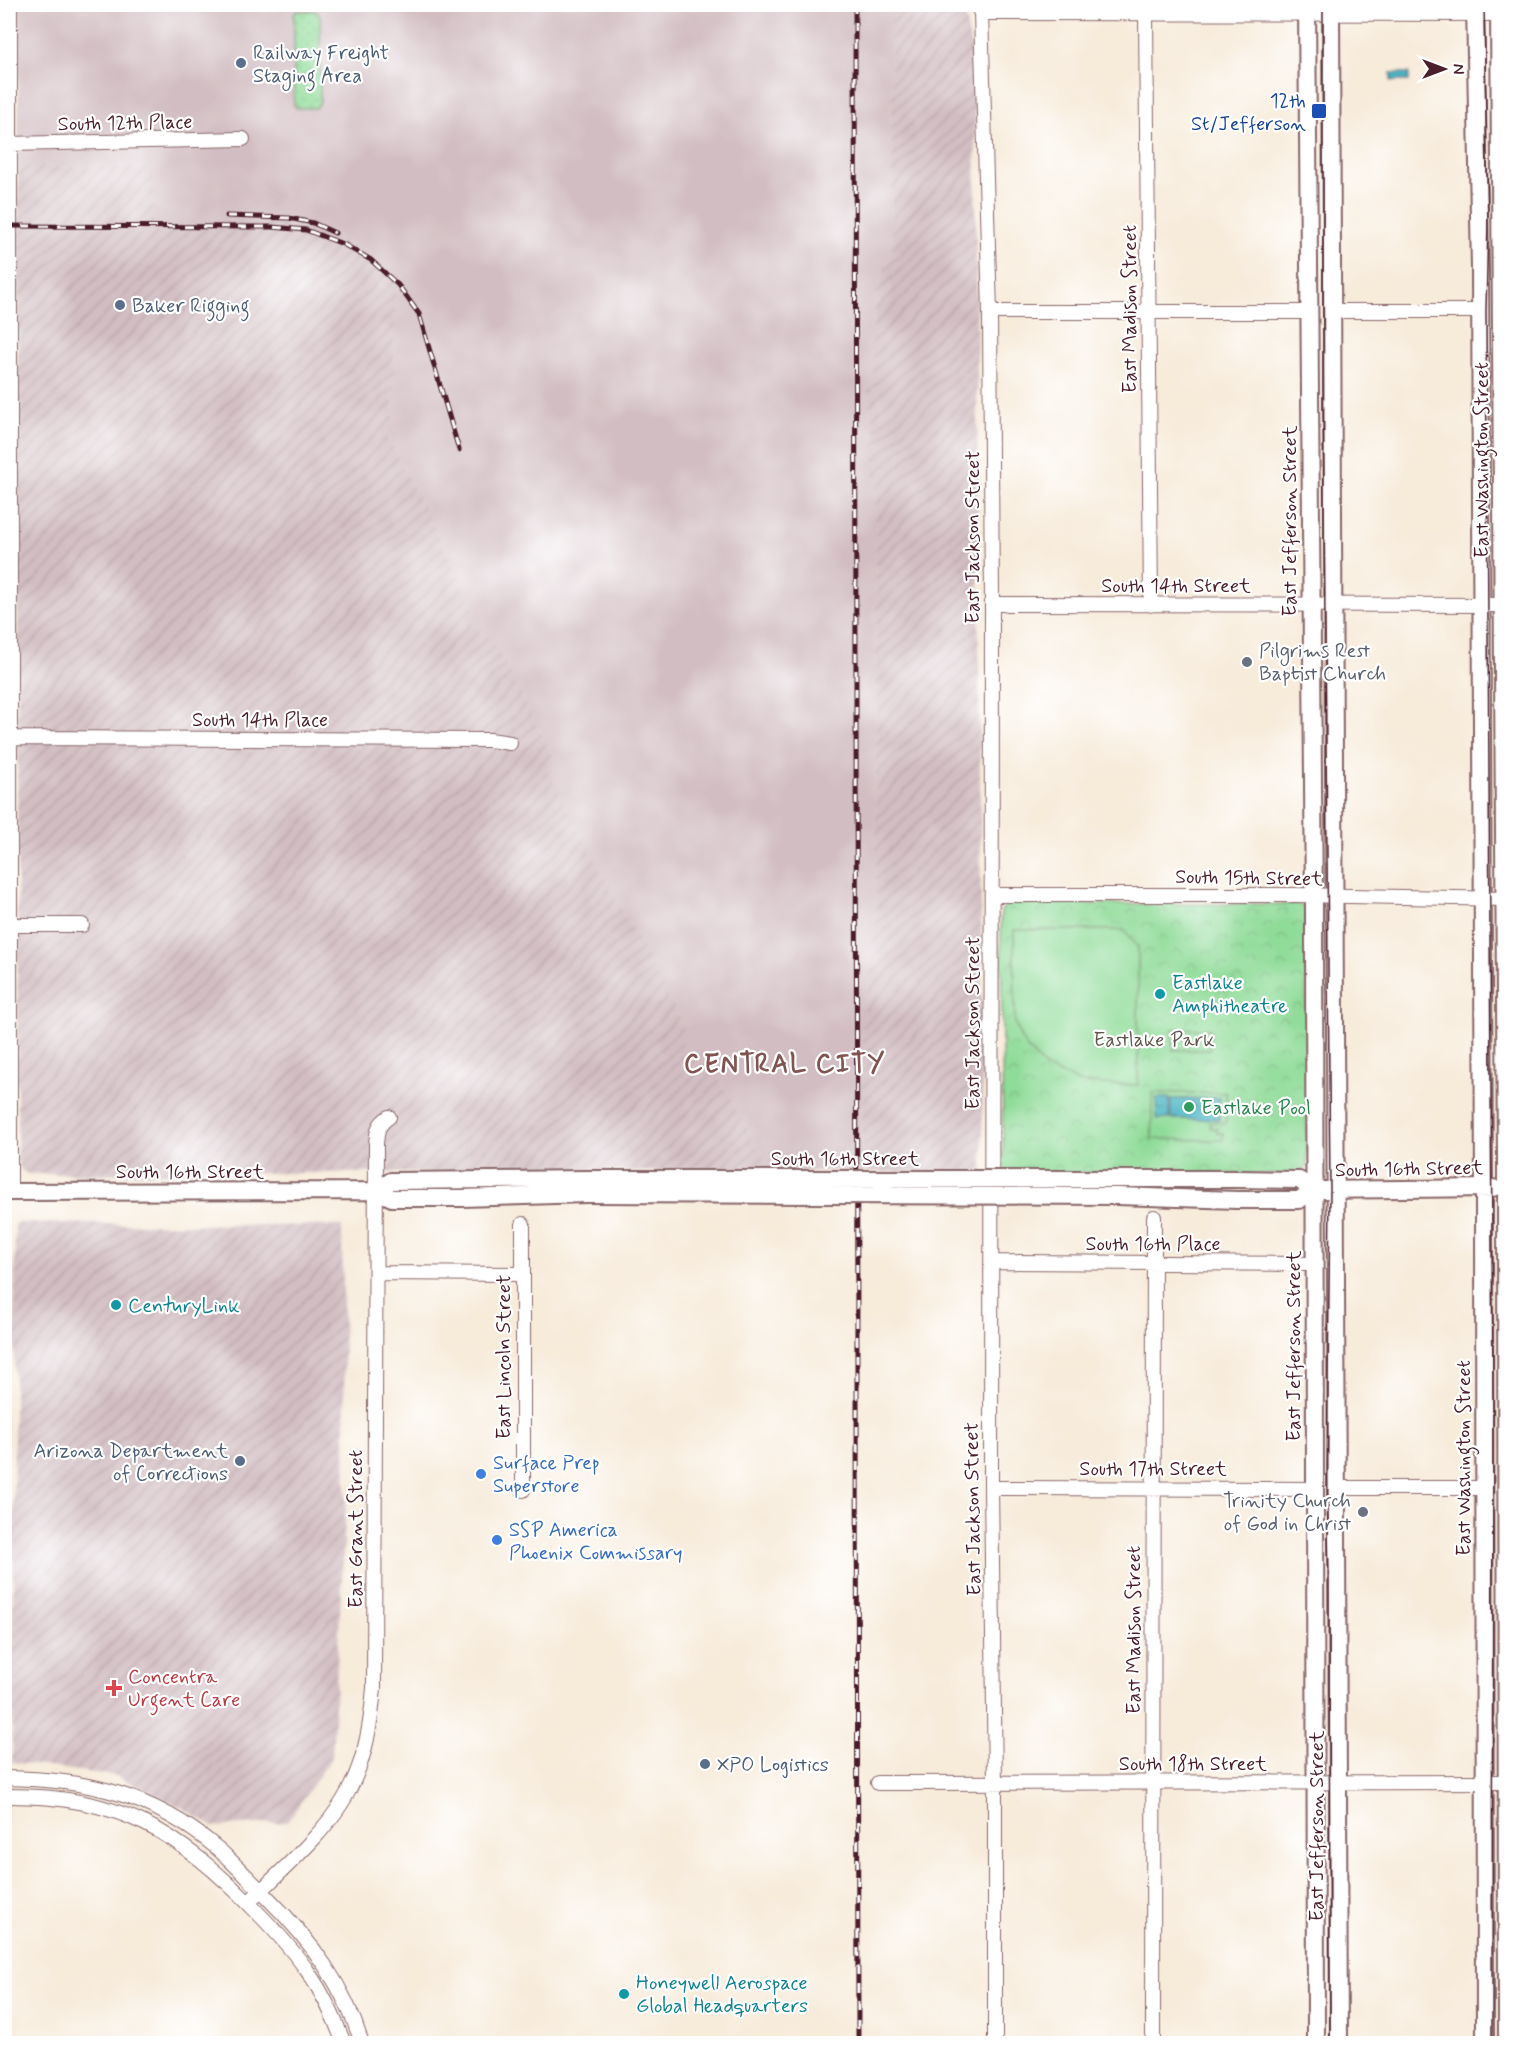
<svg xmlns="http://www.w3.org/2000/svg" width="1513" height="2048" viewBox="0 0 1513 2048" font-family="Mynerve,sans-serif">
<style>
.industrial{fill:url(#industrial-furrows)}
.railway{fill:#d2bec2}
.grass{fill:url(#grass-dots);stroke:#6c7d62;stroke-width:1.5}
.park{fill:url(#park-crowns);stroke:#6c7d62;stroke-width:1.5}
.garden{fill:#8fdb98;stroke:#6c7d62;stroke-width:1.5}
.water{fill:url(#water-ripples);stroke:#496a78;stroke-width:1.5}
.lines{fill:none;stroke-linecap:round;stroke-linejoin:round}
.minor-casing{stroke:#876668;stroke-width:16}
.major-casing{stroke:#876668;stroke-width:20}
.minor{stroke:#fff;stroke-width:14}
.major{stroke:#fff;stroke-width:16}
.tram{stroke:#4a1f2b;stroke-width:1.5}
.rail-casing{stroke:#4a1f2b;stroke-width:5}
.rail{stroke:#fff;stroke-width:3;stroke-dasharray:9;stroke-linecap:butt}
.major-bridge-casing{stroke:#876668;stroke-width:20;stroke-linecap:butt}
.major-bridge{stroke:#fff;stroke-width:16}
.service-dot{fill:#5c6f8a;stroke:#fff;stroke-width:2}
.transit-dot{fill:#1a4fb4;stroke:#fff;stroke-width:2}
.worship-dot{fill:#6b7280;stroke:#fff;stroke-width:2}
.culture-dot{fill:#0f9aa8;stroke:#fff;stroke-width:2}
.leisure-dot{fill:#2e9e5b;stroke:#fff;stroke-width:2}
.shop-dot{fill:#3f7fe0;stroke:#fff;stroke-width:2}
.health-dot{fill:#e0444e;stroke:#fff;stroke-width:2}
.labels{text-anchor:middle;stroke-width:4.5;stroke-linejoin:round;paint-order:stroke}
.service-label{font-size:20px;fill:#4e5e75;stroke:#fff;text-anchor:start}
.transit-label{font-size:20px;fill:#164399;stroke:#fff;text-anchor:end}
.street-label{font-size:20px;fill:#4a1f2b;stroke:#fff}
.worship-label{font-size:20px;fill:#5b616d;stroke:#fff;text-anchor:start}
.culture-label{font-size:20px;fill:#0d838f;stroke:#fff;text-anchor:start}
.park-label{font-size:20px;fill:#5f574c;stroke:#fff}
.leisure-label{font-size:20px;fill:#27864d;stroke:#fff;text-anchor:start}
.shop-label{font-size:20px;fill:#366cbe;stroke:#fff;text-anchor:start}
.health-label{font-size:20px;fill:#be3a42;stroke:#fff;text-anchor:start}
.district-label{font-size:26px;font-weight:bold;letter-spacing:1.5px;fill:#815351;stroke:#fff}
</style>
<defs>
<pattern id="industrial-furrows" width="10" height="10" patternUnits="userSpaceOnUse" patternTransform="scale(1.5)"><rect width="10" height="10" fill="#d2bec2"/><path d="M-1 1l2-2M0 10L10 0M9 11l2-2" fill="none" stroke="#b6a3a7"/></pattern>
<pattern id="grass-dots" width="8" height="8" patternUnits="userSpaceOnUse" patternTransform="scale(1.5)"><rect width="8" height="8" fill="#8fdb98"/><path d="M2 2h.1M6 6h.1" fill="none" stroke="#7dbc83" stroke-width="1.8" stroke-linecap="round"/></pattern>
<pattern id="park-crowns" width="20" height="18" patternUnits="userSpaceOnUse" patternTransform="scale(1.5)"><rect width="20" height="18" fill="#8fdb98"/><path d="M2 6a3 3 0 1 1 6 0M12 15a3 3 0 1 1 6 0" fill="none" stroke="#7dbc83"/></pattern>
<pattern id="water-ripples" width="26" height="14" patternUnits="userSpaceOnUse" patternTransform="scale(1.5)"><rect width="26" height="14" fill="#48b5c4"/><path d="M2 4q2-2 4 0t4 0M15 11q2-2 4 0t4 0" fill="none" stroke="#3e939f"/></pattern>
</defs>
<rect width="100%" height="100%" fill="#fff"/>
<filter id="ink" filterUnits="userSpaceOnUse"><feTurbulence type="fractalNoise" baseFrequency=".0167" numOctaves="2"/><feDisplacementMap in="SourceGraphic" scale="12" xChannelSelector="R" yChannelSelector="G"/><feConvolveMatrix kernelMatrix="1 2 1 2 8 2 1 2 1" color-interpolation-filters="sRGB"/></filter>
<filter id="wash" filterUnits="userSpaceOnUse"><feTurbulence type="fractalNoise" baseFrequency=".008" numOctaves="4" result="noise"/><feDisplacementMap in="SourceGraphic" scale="24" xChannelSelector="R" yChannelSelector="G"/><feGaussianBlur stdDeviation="1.35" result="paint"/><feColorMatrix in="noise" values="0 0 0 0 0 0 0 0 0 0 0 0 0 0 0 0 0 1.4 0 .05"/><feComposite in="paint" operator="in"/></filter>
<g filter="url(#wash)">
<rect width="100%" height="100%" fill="#f7ebda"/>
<path class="industrial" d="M891 5H963L972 51 975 102 983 1173 863 1172V1020L870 975 874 927H876L875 438 867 389 876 295 892 247Z
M18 166 154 167 281 224 305 227 345 241 368 254 396 278 393 432H385L454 565 477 616 472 623 497 647 557 763 547 768 683 1024V1055H706L771 1171 28 1174 22 1171 18 1165 17 1160Z
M15 1223 342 1226 346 1504 332 1757 287 1822 213 1827 183 1808 116 1776 12 1762Z"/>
<path class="railway" d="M19 5H891L892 247 876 295 873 322V388L867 389 875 438 876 927 874 928 870 975 863 1020V1172L771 1171 706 1055H683V1024L546 768 557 763 497 647 472 623 477 616 454 565 385 432 393 431 396 278 368 254 345 241 305 227 281 224H154L153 167 18 166Z"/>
<path class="grass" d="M297 11H316L320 16V102L316 108H297L294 105V14Z"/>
<path class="park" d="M1007 904H1296L1301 905 1306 910 1307 1166 1303 1171 1297 1174 1003 1172 1001 911Z"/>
<path class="garden" d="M1014 930H1124L1138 947V1085L1082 1083 1046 1068 1027 1048 1021 1039 1015 1022Z
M1173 1029H1210V1050H1173Z
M1152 1093H1226V1123L1214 1122 1210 1124 1211 1128H1217V1133H1223V1140L1152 1139Z"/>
<path class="water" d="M1391 73H1409V81H1391Z
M1156 1098H1169V1119H1157Z
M1219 1098V1119H1171V1099Z"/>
</g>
<g filter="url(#ink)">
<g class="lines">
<g class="minor-casing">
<path id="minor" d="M10 4V1192
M976 4 981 13 990 312 992 604 991 1488 995 1783V2044
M981 13 1508 14
M1146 13 1151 605
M9 144 243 139
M1332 311H1479
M990 312H1310
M992 604 1508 605
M10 738 490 740 510 743
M992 895H1297L1508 899
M10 925H82
M991 1262 1314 1264
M376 1273 523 1274
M991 1488 1314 1489
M1338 1488H1484
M523 1490V1224
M4 1778C86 1779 153 1794 217 1848 235 1864 252 1882 269 1899 311 1941 345 1986 362 2044
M878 1783 1508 1782
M4 1796C120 1795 178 1831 257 1912 298 1954 324 1987 344 2044
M248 1903C282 1870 331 1829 351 1786 366 1756 371 1722 374 1688L376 1144C377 1131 378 1124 389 1117
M1153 2044 1154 1217"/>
</g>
<g class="major-casing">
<path id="major" d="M1307 4 1314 911 1316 2044
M1331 4 1339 2044
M1475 4 1480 269 1484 1188 1485 2044
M1499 4 1506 1164 1507 2044
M1239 1179 1299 1180 1314 1190
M376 1191 391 1181 587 1179
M4 1192 376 1191 392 1198H462L586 1194
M1237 1200H1299L1314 1190 1493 1188"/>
</g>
<use href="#minor" class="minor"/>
<use href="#major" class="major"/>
<path class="tram" d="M1323 4V402L1330 1190 1327 1486 1329 1576 1330 2044
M1484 4 1488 221 1486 311 1493 1396 1492 2044"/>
<g class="rail-casing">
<path id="rail" d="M855 4 858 2044
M227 216 289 218 313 223 335 233
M4 226 272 227 306 230 343 244 371 260 398 285 419 314 459 450"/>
</g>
<use href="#rail" class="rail"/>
<g class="major-bridge-casing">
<path id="major-bridge" d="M587 1179H1239
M586 1194 1118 1196 1237 1200"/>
</g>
<use href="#major-bridge" class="major-bridge"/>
</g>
</g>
<g class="service-dot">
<circle cx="241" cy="63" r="6"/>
<circle cx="120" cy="305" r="6"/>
<circle cx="240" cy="1461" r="6"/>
<circle cx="705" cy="1764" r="6"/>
</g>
<rect class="transit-dot" x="1311" y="103" width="16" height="16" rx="3"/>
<g class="worship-dot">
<circle cx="1247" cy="662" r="6"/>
<circle cx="1363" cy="1512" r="6"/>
</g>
<g class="culture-dot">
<circle cx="1160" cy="994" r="6"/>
<circle cx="116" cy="1305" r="6"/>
<circle cx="624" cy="1994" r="6"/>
</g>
<circle class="leisure-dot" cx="1189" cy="1107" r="6"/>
<g class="shop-dot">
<circle cx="481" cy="1474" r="6"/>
<circle cx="497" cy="1540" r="6"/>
</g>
<path class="health-dot" d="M111 1679h6v6h6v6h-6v6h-6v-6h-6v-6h6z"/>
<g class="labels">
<g class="service-label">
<text x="253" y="59">Railway Freight<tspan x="253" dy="23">Staging Area</tspan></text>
<text x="132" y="312">Baker Rigging</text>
<text x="228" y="1457" text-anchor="end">Arizona Department<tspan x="228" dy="23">of Corrections</tspan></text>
<text x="717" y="1771">XPO Logistics</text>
</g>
<g class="transit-label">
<text x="1306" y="107">12th<tspan x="1306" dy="23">St/Jefferson</tspan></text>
</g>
<g class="street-label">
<text transform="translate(125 122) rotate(-1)" y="7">South 12th Place</text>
<text transform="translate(1129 309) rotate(-90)" y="7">East Madison Street</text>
<text transform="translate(1481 460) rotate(-90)" y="7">East Washington Street</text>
<text transform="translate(1289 521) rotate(-90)" y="7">East Jefferson Street</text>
<text transform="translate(972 537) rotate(-90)" y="7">East Jackson Street</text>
<text x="1176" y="592">South 14th Street</text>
<text x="260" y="726">South 14th Place</text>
<text transform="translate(1249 877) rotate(1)" y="7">South 15th Street</text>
<text transform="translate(972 1023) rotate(-90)" y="7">East Jackson Street</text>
<text x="845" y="1165">South 16th Street</text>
<text transform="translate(1409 1168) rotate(-1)" y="7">South 16th Street</text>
<text x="190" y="1178">South 16th Street</text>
<text x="1153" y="1250">South 16th Place</text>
<text transform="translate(1293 1346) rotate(-90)" y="7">East Jefferson Street</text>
<text transform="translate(503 1357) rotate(-90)" y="7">East Lincoln Street</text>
<text transform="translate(1463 1458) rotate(-90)" y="7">East Washington Street</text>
<text x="1153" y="1475">South 17th Street</text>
<text transform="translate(972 1509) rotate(-91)" y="7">East Jackson Street</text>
<text transform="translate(355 1529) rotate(-90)" y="7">East Grant Street</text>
<text transform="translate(1133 1630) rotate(-90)" y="7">East Madison Street</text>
<text x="1193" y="1770">South 18th Street</text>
<text transform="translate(1316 1826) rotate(-90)" y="7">East Jefferson Street</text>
</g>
<g class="worship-label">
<text x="1259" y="657">Pilgrims Rest<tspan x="1259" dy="23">Baptist Church</tspan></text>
<text x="1351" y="1507" text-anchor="end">Trinity Church<tspan x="1351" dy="23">of God in Christ</tspan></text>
</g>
<g class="culture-label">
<text x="1172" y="989">Eastlake<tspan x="1172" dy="23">Amphitheatre</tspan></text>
<text x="128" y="1312">CenturyLink</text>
<text x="636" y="1989">Honeywell Aerospace<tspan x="636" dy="23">Global Headquarters</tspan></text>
</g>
<g class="park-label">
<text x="1154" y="1046">Eastlake Park</text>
</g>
<g class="leisure-label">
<text x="1201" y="1114">Eastlake Pool</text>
</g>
<g class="shop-label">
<text x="493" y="1469">Surface Prep<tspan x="493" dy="23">Superstore</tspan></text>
<text x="509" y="1536">SSP America<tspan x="509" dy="23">Phoenix Commissary</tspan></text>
</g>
<g class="health-label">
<text x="128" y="1683">Concentra<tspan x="128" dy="23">Urgent Care</tspan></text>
</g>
<g class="district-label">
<text x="785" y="1072">CENTRAL CITY</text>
</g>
</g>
<rect width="1513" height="2048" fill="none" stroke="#fff" stroke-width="24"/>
<g transform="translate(1444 69) rotate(90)" stroke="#ffffff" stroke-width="4.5" paint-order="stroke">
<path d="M0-4.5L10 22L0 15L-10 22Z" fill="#4a1f2b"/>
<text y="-9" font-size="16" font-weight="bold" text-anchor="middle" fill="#4a1f2b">N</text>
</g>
</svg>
